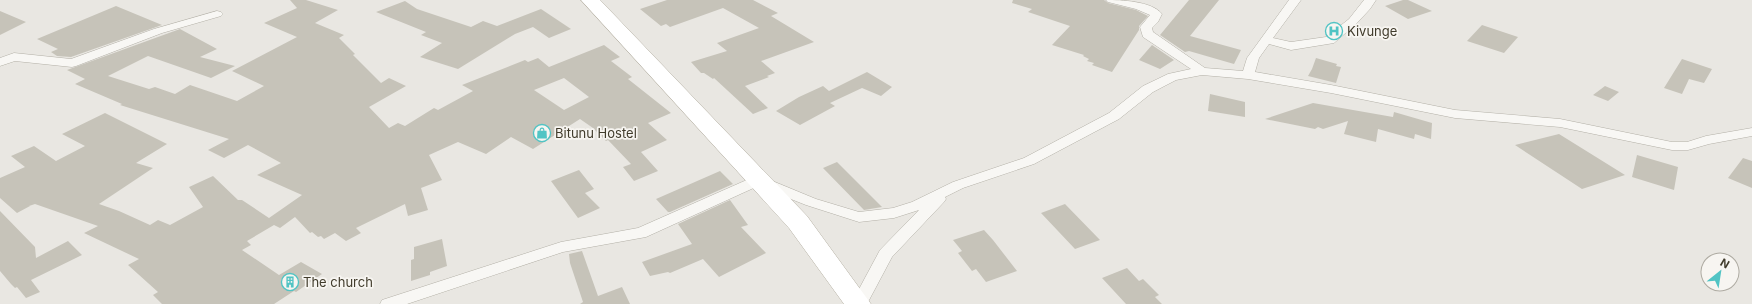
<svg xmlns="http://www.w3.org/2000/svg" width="1752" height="304" viewBox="0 0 1752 304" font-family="Inter,sans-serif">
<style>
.building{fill:#c6c3b9;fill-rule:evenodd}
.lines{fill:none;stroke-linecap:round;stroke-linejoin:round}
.minor-casing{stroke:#b3b0a7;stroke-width:1}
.primary-casing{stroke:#b4afa2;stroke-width:1}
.minor{fill:#f8f7f4;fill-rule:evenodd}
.primary{fill:#fff;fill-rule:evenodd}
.labels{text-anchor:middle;stroke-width:3.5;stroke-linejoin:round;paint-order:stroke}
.poi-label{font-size:13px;fill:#403b2b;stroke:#f7f5f1;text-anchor:start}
</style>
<rect width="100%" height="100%" fill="#e9e7e2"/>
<path class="building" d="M290 0H306L338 10 315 23 344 35 339 38 355 54 353 55 381 83 389 78 406 86 369 107 389 128 398 123 405 126 434 108 438 110 473 91 462 85 525 60 528 62 538 58 549 67 604 45 620 57 611 61 632 77 628 79 671 113 648 123 667 140 641 152 658 171 634 181 623 167 631 164 608 140 606 141 593 128 580 119 533 149 511 137 486 154 458 142 429 155 442 180 421 188 428 210 408 216 405 204 356 228 361 233 346 241 335 233 324 239 321 236 318 237 312 232 310 233 295 217 280 228 274 225 247 241 251 245 242 250 279 275 301 262 322 274 296 292 294 291 274 304H162L153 295 158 292 128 265 139 259 84 233 98 226 35 204 29 206H30L17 213 0 198V178L25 167 11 156 34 146 56 161 85 146 62 134 105 113 167 144 136 163 153 168 99 204 119 211 150 225 158 220 170 225 203 207 189 187 213 176 238 200H242L269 218 302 195 257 175 281 163 248 145 224 158 208 150 229 139 120 105 122 104 75 84 85 79 67 70 180 29 217 49 200 57 235 66 211 78 148 56 108 76 149 89 155 87 175 94 190 85 237 101 264 86 232 71 297 37 264 23 297 8ZM564 78 589 97 564 110 534 90Z
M667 0H753L778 13 771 16 814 42 761 61 775 73 767 76 769 77 745 86 768 108 753 114 714 78 713 79 704 73H701L691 62 727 51 717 43 759 28 723 8 670 27 666 24 661 26 640 9Z
M1013 0H1104L1108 3 1136 10 1148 16 1139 26V30L1112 72 1092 65 1094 63 1087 61 1089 59 1083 56 1084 55 1052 45 1070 26 1028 12 1032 9 1012 3Z
M1189 0H1219L1190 36 1241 50 1234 64 1189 51 1185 52 1160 35Z
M1403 0H1408L1432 11 1408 19 1385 6Z
M405 1 417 9 471 27 483 21 497 26 541 9 571 29 549 38 533 27 515 34 458 69 420 57 442 43 421 35 426 32 376 12Z
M116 6 162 25 71 57 57 56 51 52 58 49 37 39Z
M0 11 26 22 0 35Z
M1482 25 1518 37 1504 53 1467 41Z
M1152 45 1174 60 1160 69 1139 60Z
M1316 58 1337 64 1336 66 1341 67 1336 83 1308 76 1312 69Z
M1682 59 1712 69 1704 83 1689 79 1682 94 1664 88Z
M867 72 892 87 881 96 862 88 830 103 835 106 800 125 776 111 799 97 823 86 829 91Z
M1605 86 1619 92 1608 101 1593 95Z
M1210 94 1245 102V117L1208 111Z
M1313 103 1393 117 1394 112 1432 123 1431 139 1415 134 1414 139 1378 129 1376 142 1344 134 1348 121 1323 129 1318 127 1315 129 1265 119Z
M1559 134 1625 175 1582 189 1515 145Z
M1637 155 1678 167 1674 190 1632 177Z
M1743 158 1752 161V188L1728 178Z
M837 162 882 207 864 210 823 168Z
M579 170 594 189 585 193 600 208 578 218 551 181Z
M720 171 733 184 670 212H668L656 199Z
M730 200 748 225 741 227 766 253 719 277 703 259 670 273 668 272 650 276 642 262 692 244 678 224Z
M1065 204 1100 240 1075 249 1041 213Z
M0 211 35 247 36 258 68 241 82 255 31 280 40 292 26 298 17 287 15 288 11 284 0 271Z
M984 230 993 240 1017 271 986 282 976 269 972 271 958 253 962 251 953 240Z
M442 239 447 266 430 272V275L411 281V260L414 259V247Z
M582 251 598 296 622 287 630 304H580L583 302 570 263 569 254Z
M1127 268 1139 281 1143 279 1159 295 1155 297 1162 304H1126L1102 278Z"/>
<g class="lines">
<g class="minor-casing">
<path id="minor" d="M1106 0C1121 0 1152 1 1162 14L1158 22 1152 28 1153 32 1205 68 1243 71 1247 58 1289 0H1301L1273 38 1291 42 1326 37 1349 19 1364 0H1376L1370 9 1357 23 1334 43 1291 50 1269 44 1259 58 1255 72 1331 85 1455 110 1560 119 1672 142H1687L1706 136 1752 128V136L1709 144 1688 150H1672L1560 127 1455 118 1331 93 1248 79 1202 75 1176 80 1153 92 1119 119 1034 164 963 188 945 197 946 199 944 202 892 257 867 304H851L880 250 919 210 894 218 859 222 806 205 758 186 646 237 563 252 407 304H380L382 300 561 242 638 228 758 175 816 199 859 212 893 208 912 202 953 182 1024 158 1109 113 1143 86 1168 74 1191 69 1143 37 1140 27 1150 15 1136 9 1108 2Z
M217 11 221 12 223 14 221 16 162 33 76 66 72 67 15 61 0 66V58L14 53 71 59 154 29Z"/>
</g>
<g class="primary-casing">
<path id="primary" d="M581 0H600L807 216 871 304H844L789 228Z"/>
</g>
<use href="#minor" class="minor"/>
<use href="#primary" class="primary"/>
</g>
<defs>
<g id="hospital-ring" transform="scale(0.9)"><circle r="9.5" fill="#f7f5f1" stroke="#51c4c4" stroke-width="1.5"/><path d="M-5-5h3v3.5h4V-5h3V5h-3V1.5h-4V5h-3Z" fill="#51c4c4"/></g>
<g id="shop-ring" transform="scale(0.9)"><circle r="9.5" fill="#f7f5f1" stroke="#51c4c4" stroke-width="1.5"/><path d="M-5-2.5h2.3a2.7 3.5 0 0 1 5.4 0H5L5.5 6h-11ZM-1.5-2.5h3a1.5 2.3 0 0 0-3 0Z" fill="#51c4c4"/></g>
<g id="building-ring" transform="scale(0.9)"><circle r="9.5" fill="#f7f5f1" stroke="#51c4c4" stroke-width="1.5"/><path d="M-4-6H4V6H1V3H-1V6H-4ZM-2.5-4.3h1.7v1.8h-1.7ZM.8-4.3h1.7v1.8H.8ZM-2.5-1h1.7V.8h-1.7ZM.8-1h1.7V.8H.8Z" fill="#51c4c4"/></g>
</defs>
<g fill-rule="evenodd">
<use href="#hospital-ring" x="1334" y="31"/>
<use href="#shop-ring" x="542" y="133"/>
<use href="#building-ring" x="290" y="282"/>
</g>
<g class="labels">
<g class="poi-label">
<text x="1347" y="36">Kivunge</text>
<text x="555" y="138">Bitunu Hostel</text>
<text x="303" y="287">The church</text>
</g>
</g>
<g transform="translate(1720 272) rotate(30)"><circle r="19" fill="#f7f5f1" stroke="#aeaba2"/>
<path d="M0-3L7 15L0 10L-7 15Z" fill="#51c4c4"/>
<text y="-6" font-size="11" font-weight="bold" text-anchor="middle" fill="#403b2b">N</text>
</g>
</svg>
